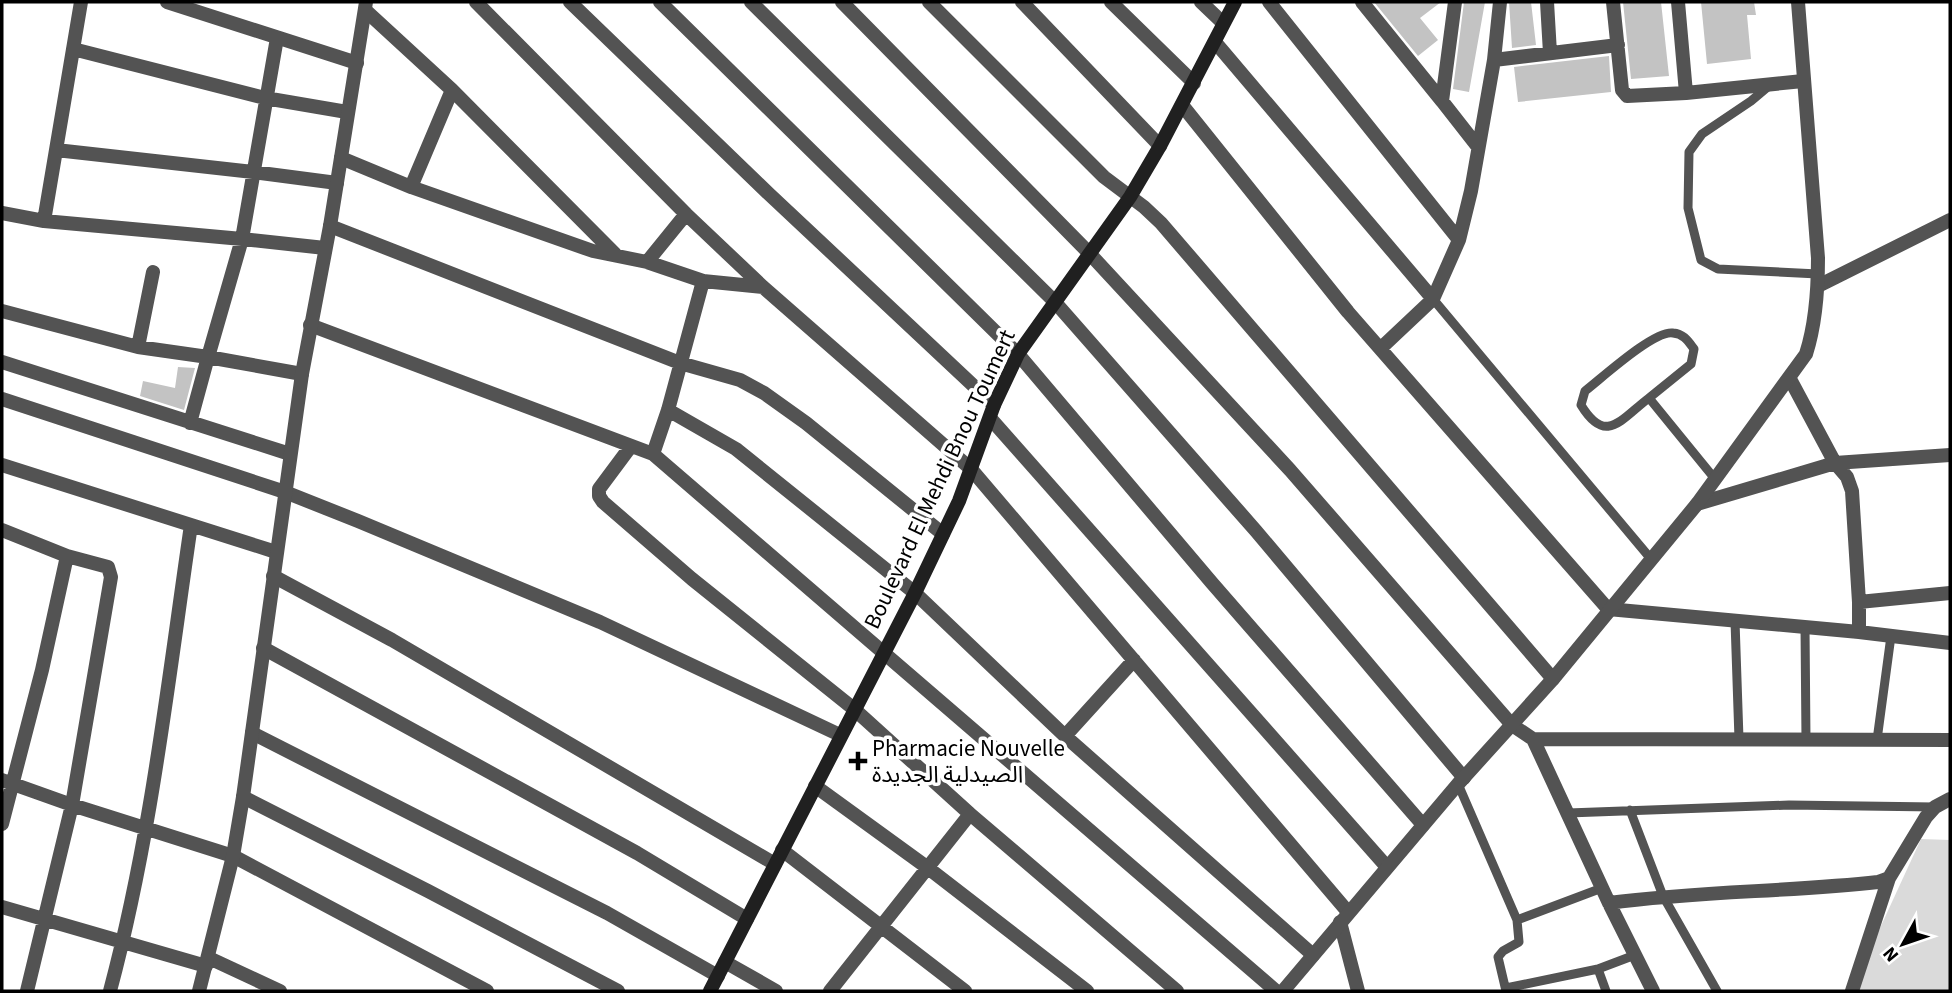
<svg xmlns="http://www.w3.org/2000/svg" width="1952" height="993" viewBox="0 0 1952 993" font-family="'Source Sans 3','Noto Sans Arabic',sans-serif">
<style>
.green{fill:#dadada}
.building{fill:#c3c3c3}
.lines{fill:none;stroke-linecap:round;stroke-linejoin:round}
.service{stroke:#535353;stroke-width:9}
.minor{stroke:#535353;stroke-width:14}
.tertiary{stroke:#535353;stroke-width:14}
.secondary{stroke:#202020;stroke-width:14}
.poi-dot{fill:#000;stroke:#fff;stroke-width:2.5}
.labels{text-anchor:middle;stroke-width:7;stroke-linejoin:round;paint-order:stroke}
.street-label{font-size:23px;fill:#000;stroke:#fff}
.poi-label{font-size:23px;fill:#000;stroke:#fff;text-anchor:start}
</style>
<rect width="100%" height="100%" fill="#fff"/>
<path class="green" d="M1921 839 1950 840V991H1851Z"/>
<path class="building" d="M1374 2H1441L1420 18 1438 40 1418 56Z
M1464 2H1485L1469 92 1453 89Z
M1509 2H1531L1536 45 1512 48Z
M1623 2H1661L1669 76 1631 79Z
M1701 2H1754L1756 15H1747L1751 59 1707 64Z
M1609 56 1611 92 1518 102 1514 67Z
M178 367 195 368 184 410 140 396 143 381 175 388Z"/>
<g class="lines">
<path class="service" d="M1770 85 1751 101 1702 134 1689 152 1688 208 1701 260 1718 269 1818 274
M1433 299 1651 559
M1649 398C1621 419 1606 446 1581 405L1585 391C1602 378 1654 330 1673 333 1684 334 1688 341 1694 349L1691 364 1649 398 1715 479
M1735 621 1739 739
M1805 627 1806 740
M1877 740 1891 636
M1458 784 1517 920 1602 888
M1630 810 1663 896 1717 991
M1568 813 1789 805 1935 807
M1598 969 1606 991
M1506 988 1598 969 1635 955
M1506 991 1498 957 1503 951 1519 942 1517 920"/>
<path class="minor" d="M81 2 44 221 242 239 208 357 302 374
M167 2 357 63
M476 2 686 214 763 287 971 469 1348 912
M570 2 769 194 994 405
M660 2 1018 354 1212 583 1423 825
M751 2 1054 301 1256 531 1464 778
M842 2 1090 254 1290 470 1512 725 1533 739 1609 903 1653 991
M929 2 1104 177 1144 207 1161 223 1553 679
M1022 2 1160 146
M1111 2 1194 83
M1201 2 1223 23
M1269 2 1459 240
M1362 2 1442 101 1455 2
M1547 2 1550 53
M1613 2 1622 90 1627 96 1686 93 1803 81
M1678 2 1686 93
M365 10 452 90 615 254
M277 38 242 239 325 248
M1215 42 1433 299
M73 49 265 98 347 112
M1494 60 1618 45
M1442 101 1478 147
M1182 105 1348 312 1608 609 1859 632 1950 643
M56 150 253 172 337 183
M341 158 411 187 593 251 647 262 703 281 763 287
M411 187 452 90
M2 213 44 221
M330 226 680 363 740 380 764 393 806 423 943 534
M647 262 686 214
M1818 286 1950 220
M2 311 138 347 208 357 190 423
M310 325 653 454 1276 991
M138 347 153 272
M1381 348 1433 299 1459 240 1471 191 1494 60 1500 2
M2 362 290 454
M1790 379 1835 463 1950 455
M2 399 285 492 358 521 600 622 840 735
M668 410 736 449 915 593 1065 736 1313 955
M990 418 1387 867
M631 446 599 489V496L603 502 692 579 854 709 970 814 1177 991
M653 454 668 410 703 281
M2 465 276 552
M1697 504 1835 463 1847 477 1852 491 1859 602V632
M2 530 67 556
M273 576 392 640 775 864
M1859 602 1950 593
M263 648 637 853 747 919
M252 733 607 913 718 976
M1065 736 1134 660
M1533 739 1950 740
M2 780 72 805 233 856 487 991
M815 786 928 868 1087 991
M243 797 428 891 618 991
M2 824 42 670 67 556 108 567 111 577 72 805 27 991
M782 850 965 991
M1609 903C1698 891 1789 892 1878 882L1889 878 1926 817 1935 807 1950 799
M2 907 206 966
M1340 922 1358 991
M209 958 280 991
M725 962 776 991
M110 991C151 838 168 681 191 525
M830 991 970 814
M1852 991 1889 878"/>
<path class="tertiary" d="M199 991 233 856 243 797 302 374 330 226 366 2
M1283 991 1458 784 1553 679 1697 504 1806 354C1816 323 1818 291 1818 258L1798 2"/>
<path class="secondary" d="M710 991 915 593 959 501 994 405 1018 354 1130 197 1160 146 1235 2"/>
</g>
<path class="poi-dot" d="M854.5 750.5h7v7h7v7h-7v7h-7v-7h-7v-7h7z"/>
<g class="labels">
<g class="street-label">
<text transform="translate(939 479) rotate(-65)" y="8">Boulevard El Mehdi Bnou Toumert</text>
</g>
<g class="poi-label">
<text x="872" y="756">Pharmacie Nouvelle<tspan x="872" dy="26">الصيدلية الجديدة</tspan></text>
</g>
</g>
<rect width="1952" height="993" fill="none" stroke="#000000" stroke-width="7"/>
<g transform="translate(1903 944) rotate(230)" stroke="#ffffff" stroke-width="5" paint-order="stroke">
<path d="M0-5L12 26L0 18L-12 26Z" fill="#000000"/>
<text y="-10" font-size="19" font-weight="bold" text-anchor="middle" fill="#000000">N</text>
</g>
</svg>
